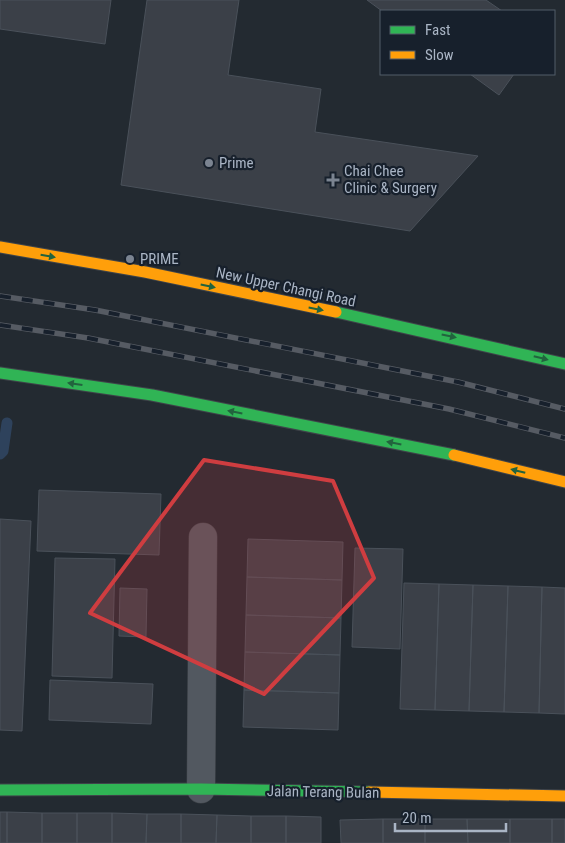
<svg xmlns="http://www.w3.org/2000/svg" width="565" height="843" viewBox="0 0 565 843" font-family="'Roboto Condensed',sans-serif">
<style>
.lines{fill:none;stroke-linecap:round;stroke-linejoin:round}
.stream{stroke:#2e425c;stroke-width:11}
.building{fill:#3b4048;stroke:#4a515a}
.street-casing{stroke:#3f444a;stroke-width:29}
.fast-casing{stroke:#3f444a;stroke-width:13}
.slow-casing{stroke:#3f444a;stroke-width:13}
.street{stroke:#525860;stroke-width:28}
.fast{stroke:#30b455;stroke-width:11}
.slow{stroke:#ff9f0a;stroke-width:11}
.rail-casing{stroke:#565b63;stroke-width:5.5}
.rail{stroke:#17202c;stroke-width:4;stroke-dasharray:11;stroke-linecap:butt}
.oneway{fill:#22633e}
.marked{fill:#cf3d40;fill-opacity:0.2;stroke:#cf3d40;stroke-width:4;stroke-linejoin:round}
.poi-dot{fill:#7b8491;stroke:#17202c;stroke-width:2}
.labels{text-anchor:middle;stroke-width:4.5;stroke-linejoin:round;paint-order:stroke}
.poi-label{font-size:15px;fill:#aab5c5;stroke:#17202c;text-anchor:start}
.street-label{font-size:15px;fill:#aab5c5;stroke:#17202c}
</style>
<rect width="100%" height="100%" fill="#232a31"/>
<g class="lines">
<path class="stream" d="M0 454 3 451 7 423"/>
</g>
<path class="building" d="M0 0H111L105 44 0 29Z
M147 0H239L228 75 321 89 315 132 478 156 410 231 121 185Z
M367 0H486L502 11H382Z
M470 74H514L499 95Z
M39 490 161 494 159 555 37 551Z
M0 519 31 521 22 731 0 730Z
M248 539 343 542 342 580 247 577Z
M355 548 403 549 400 649 352 647Z
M55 558 115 559 112 678 52 676Z
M247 577 342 580 341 618 246 615Z
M404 583 439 584 435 710 400 709Z
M439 584 473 585 469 711 435 710Z
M473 585 508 586 504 712 469 711Z
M508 586 542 587 539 713 504 712Z
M542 587 565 588V714L539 713Z
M120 588 147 589 146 637 119 636Z
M246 615 341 618 340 655 245 652Z
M245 652 340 655 339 693 244 690Z
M50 680 153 684 151 724 49 720Z
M244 690 339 693 338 730 243 727Z
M0 812H7V843H0Z
M7 812 42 813V843H7Z
M42 813H77V843H42Z
M77 813H112V843H77Z
M112 813 147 814 146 843H112Z
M147 814H181V843H146Z
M181 814 217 815 216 843H181Z
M217 815 251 816V843H216Z
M251 816H286V843H251Z
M286 816 321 817V843H286Z
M383 819V843H341L340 820Z
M383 819H425V843H383Z
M425 819H467L468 843H425Z
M467 819H510V843H468Z
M510 819H552V843H510Z
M552 819H565V843H552Z"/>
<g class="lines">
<g class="street-casing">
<path id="street" d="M201 789 203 537"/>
</g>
<g class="fast-casing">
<path id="fast" d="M336 312 565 364
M0 373 152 395 454 455
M0 790 201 789 369 792"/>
</g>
<g class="slow-casing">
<path id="slow" d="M0 247 145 272 336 312
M454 455 565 482
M369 792 565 796"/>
</g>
<use href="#street" class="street"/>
<use href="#fast" class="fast"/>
<use href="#slow" class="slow"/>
<g class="rail-casing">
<path id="rail" d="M0 296 95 310 458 382 565 409
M0 325 88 338 449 409 565 438"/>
</g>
<use href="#rail" class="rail"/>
</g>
<defs><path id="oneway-solid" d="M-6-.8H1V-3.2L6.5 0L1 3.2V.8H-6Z" transform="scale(1.25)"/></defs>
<g class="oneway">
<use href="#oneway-solid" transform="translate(48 256) rotate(10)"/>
<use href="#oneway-solid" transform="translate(208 286) rotate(12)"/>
<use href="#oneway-solid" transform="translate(316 309) rotate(11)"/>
<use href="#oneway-solid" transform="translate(449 336) rotate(12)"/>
<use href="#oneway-solid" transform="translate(541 358) rotate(14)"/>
<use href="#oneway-solid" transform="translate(75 384) rotate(-172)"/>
<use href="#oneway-solid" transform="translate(235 412) rotate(-169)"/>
<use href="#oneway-solid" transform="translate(394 443) rotate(-169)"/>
<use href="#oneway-solid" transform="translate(518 471) rotate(-166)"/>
</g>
<path class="marked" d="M204 460 333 481 374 578 264 694 90 613Z"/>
<g class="poi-dot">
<circle cx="209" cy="163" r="5"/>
<path d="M330.5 172.5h5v5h5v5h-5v5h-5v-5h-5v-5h5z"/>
<circle cx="130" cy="259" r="5"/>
</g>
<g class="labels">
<g class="poi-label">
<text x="219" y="168">Prime</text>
<text x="344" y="176">Chai Chee<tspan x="344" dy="17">Clinic &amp; Surgery</tspan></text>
<text x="140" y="264">PRIME</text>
</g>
<g class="street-label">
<text transform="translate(286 287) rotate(12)" y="5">New Upper Changi Road</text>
<text transform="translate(323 792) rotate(1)" y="5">Jalan Terang Bulan</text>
</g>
</g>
<rect x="380" y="10" width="175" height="65" fill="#17202c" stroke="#525c69"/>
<rect x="390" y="26" width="25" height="8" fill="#30b455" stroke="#525c69"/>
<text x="425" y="35" font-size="15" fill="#aab5c5">Fast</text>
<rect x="390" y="51" width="25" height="8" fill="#ff9f0a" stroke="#525c69"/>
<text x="425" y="60" font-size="15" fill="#aab5c5">Slow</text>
<path d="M395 823v8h111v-8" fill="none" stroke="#aab5c5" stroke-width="2.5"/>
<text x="402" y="823" font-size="15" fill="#aab5c5" stroke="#17202c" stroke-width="4" paint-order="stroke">20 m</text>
</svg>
